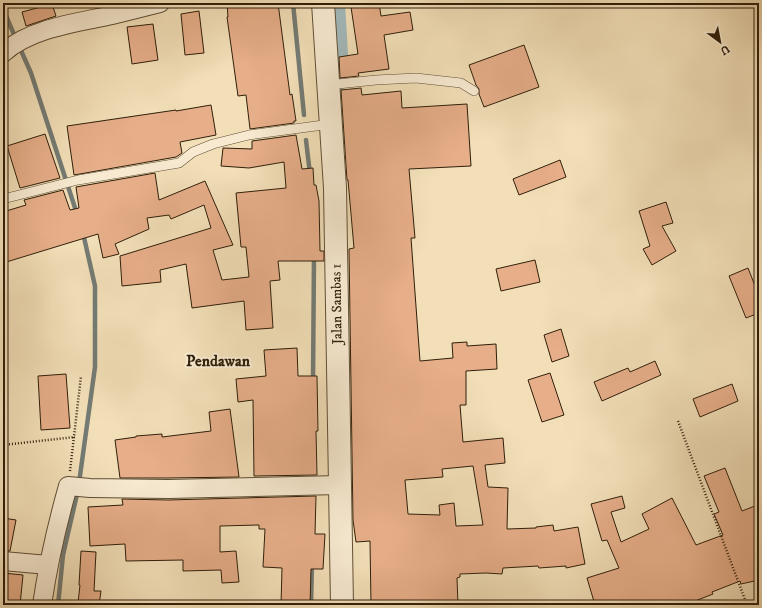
<svg xmlns="http://www.w3.org/2000/svg" width="762" height="608" viewBox="0 0 762 608" font-family="'IM FELL DW Pica',serif">
<style>
.lines{fill:none;stroke-linecap:round;stroke-linejoin:round}
.stream{stroke:#747b74;stroke-width:4.5}
.canal{stroke:#a2b9bb;stroke-width:16}
.building{fill:#e6ae89;stroke:#2f1f0a;fill-rule:evenodd}
.service-casing{stroke:#604f36;stroke-width:10}
.minor-casing{stroke:#604f36;stroke-width:20}
.tertiary-casing{stroke:#604f36;stroke-width:24}
.path{stroke:#2f1f0a;stroke-width:2.5;stroke-dasharray:1 2;stroke-linecap:butt}
.service{stroke:#f7ead1;stroke-width:9}
.minor{stroke:#f7ead1;stroke-width:18}
.tertiary{stroke:#f7ead1;stroke-width:22}
.labels{text-anchor:middle;stroke-width:4;stroke-linejoin:round;paint-order:stroke}
.street-label{font-size:14px;fill:#2f1f0a;stroke:#f7ead1}
.quarter-label{font-size:16px;font-weight:bold;fill:#2f1f0a;stroke:#f7ead1}
</style>
<rect width="100%" height="100%" fill="#f2dfb8"/>
<filter id="stains"><feTurbulence type="fractalNoise" baseFrequency=".005" numOctaves="4"/><feColorMatrix values="0 0 0 0 .2 0 0 0 0 .09 0 0 0 0 .02 0 0 0 .5 -.17"/></filter>
<radialGradient id="worn" r=".72"><stop offset=".6" stop-color="#630" stop-opacity="0"/><stop offset="1" stop-color="#630" stop-opacity=".3"/></radialGradient>
<g class="lines">
<path class="stream" d="M293 3 304 115
M3 9 16 39
M19 46 31 73 77 214
M306 140 310 174
M313 382 314 255
M79 483 95 367V286L83 233
M58 605 63 555 78 490
M311 605 312 563"/>
<path class="canal" d="M337 3 341 71
M341 96 342 141"/>
</g>
<path class="building" d="M227 3H278L290 95 292 94 296 121H294V123L250 129 246 95 238 96 227 17H228Z
M379 3 381 16 410 12 413 30 384 35 389 69 358 73 359 76 340 78 339 57 358 54 351 7Z
M52 4 56 16 26 26 22 12Z
M199 11 204 53 185 55 181 14Z
M153 24 158 60 132 64 127 27Z
M524 45 539 87 484 107 479 94V89L476 85 469 65Z
M361 88 362 95 401 91 402 108 467 104 471 166 409 169 415 238H411L420 361 453 358 452 343 467 342V346L496 344 497 369 466 371V405H460L463 442 503 438 505 463 485 465 488 487 508 488 507 529 536 528V527L553 525 554 531 578 527 585 564 566 568V566L539 568 538 566 503 568 502 574 486 573 460 574V577L457 578 458 605H371L370 541 356 542 353 520 349 249 354 248 348 180H347L341 90ZM473 466 483 525 456 526 454 503 439 505 440 515 408 514 405 480 443 477 442 469Z
M211 105 216 135 180 142 182 153 176 157 74 175 67 126 176 110V111Z
M45 134 60 178 20 188 7 146Z
M296 135 302 169 313 168 314 185H316L319 201 320 251H324V261H278L280 280 270 281 273 328 246 330 244 301 192 308 186 264 160 270 161 282 122 286 120 256 211 228 204 205 171 219 169 215 147 218 149 229 115 244 119 254 103 258 98 234 3 263V212L26 205 24 200 63 190 70 210 79 208 76 187 155 173 159 200 205 181 233 245 213 250 222 280 249 277 246 247H241L236 193 286 188 284 162 249 168 221 166 223 148 252 149V141Z
M560 160 566 177 519 195 513 179Z
M666 202 673 223 662 226 676 251 652 265 643 249 650 246 639 211Z
M535 260 540 282 501 291 496 269Z
M748 268 759 296V313L746 318 729 276Z
M561 329 569 356 552 362 544 335Z
M297 348 298 376H317L318 431H316L317 475 254 476 253 400 238 402 236 379 266 376 264 350Z
M655 361 661 375 602 401 594 382 628 368 630 372Z
M550 373 564 415 542 422 528 380Z
M66 374 70 428 41 430 38 376Z
M732 384 738 401 700 417 693 399Z
M230 409 239 477 168 478H120L115 440 136 437V436L162 434V437L211 431 209 412Z
M725 468 742 511 755 506 759 519V580L741 584 740 581 712 592 713 594 685 605H595L587 578 619 568 607 540 602 541 591 504 622 496 625 508 611 512 621 542 649 529 642 514 672 498 696 545 723 535 714 514 719 512 704 476Z
M316 496 315 534H325L323 569H311L310 605H281L282 568 263 567 265 529H259V525L220 526V552L236 551 239 582 222 583 221 570 183 571V560L126 561 125 544 90 546 88 507 123 505 122 499 168 500Z
M3 518 16 520 10 551H3Z
M81 551 96 552 94 591H101L99 605 78 603 80 585H79Z
M3 573 23 575 20 605H3Z"/>
<g class="lines">
<g class="service-casing">
<path id="service" d="M328 85 376 80 416 78 461 83 474 91
M3 199 78 180 179 163 193 152 213 144 249 135 331 124"/>
</g>
<g class="minor-casing">
<path id="minor" d="M3 53C31 28 76 23 112 15 128 11 144 7 160 3
M3 561 48 565
M42 605C48 564 57 525 68 486L90 488 168 489 339 485"/>
</g>
<g class="tertiary-casing">
<path id="tertiary" d="M323 3 335 188 342 605"/>
</g>
<path class="path" d="M678 421 747 605
M3 445 75 437
M70 471 81 376"/>
<use href="#service" class="service"/>
<use href="#minor" class="minor"/>
<use href="#tertiary" class="tertiary"/>
</g>
<g class="labels">
<g class="street-label">
<text transform="translate(336 304) rotate(-91)" y="5">Jalan Sambas 1</text>
</g>
<g class="quarter-label">
<text x="218" y="366">Pendawan</text>
</g>
</g>
<rect width="762" height="608" fill="none" stroke="#f2dfb8" stroke-width="16"/>
<rect x="4" y="4" width="754" height="600" fill="none" stroke="#2f1f0a" stroke-width="2"/>
<rect x="8" y="8" width="746" height="592" fill="none" stroke="#2f1f0a"/>
<g transform="translate(720 42) rotate(148)" stroke="#f7ead1" stroke-width="3" paint-order="stroke">
<path d="M0-3L7 15L0 10L-7 15Z" fill="#2f1f0a"/>
<text y="-6" font-size="11" font-weight="bold" text-anchor="middle" fill="#2f1f0a">U</text>
</g>
<rect width="100%" height="100%" filter="url(#stains)"/>
<rect width="100%" height="100%" fill="url(#worn)"/>
</svg>
